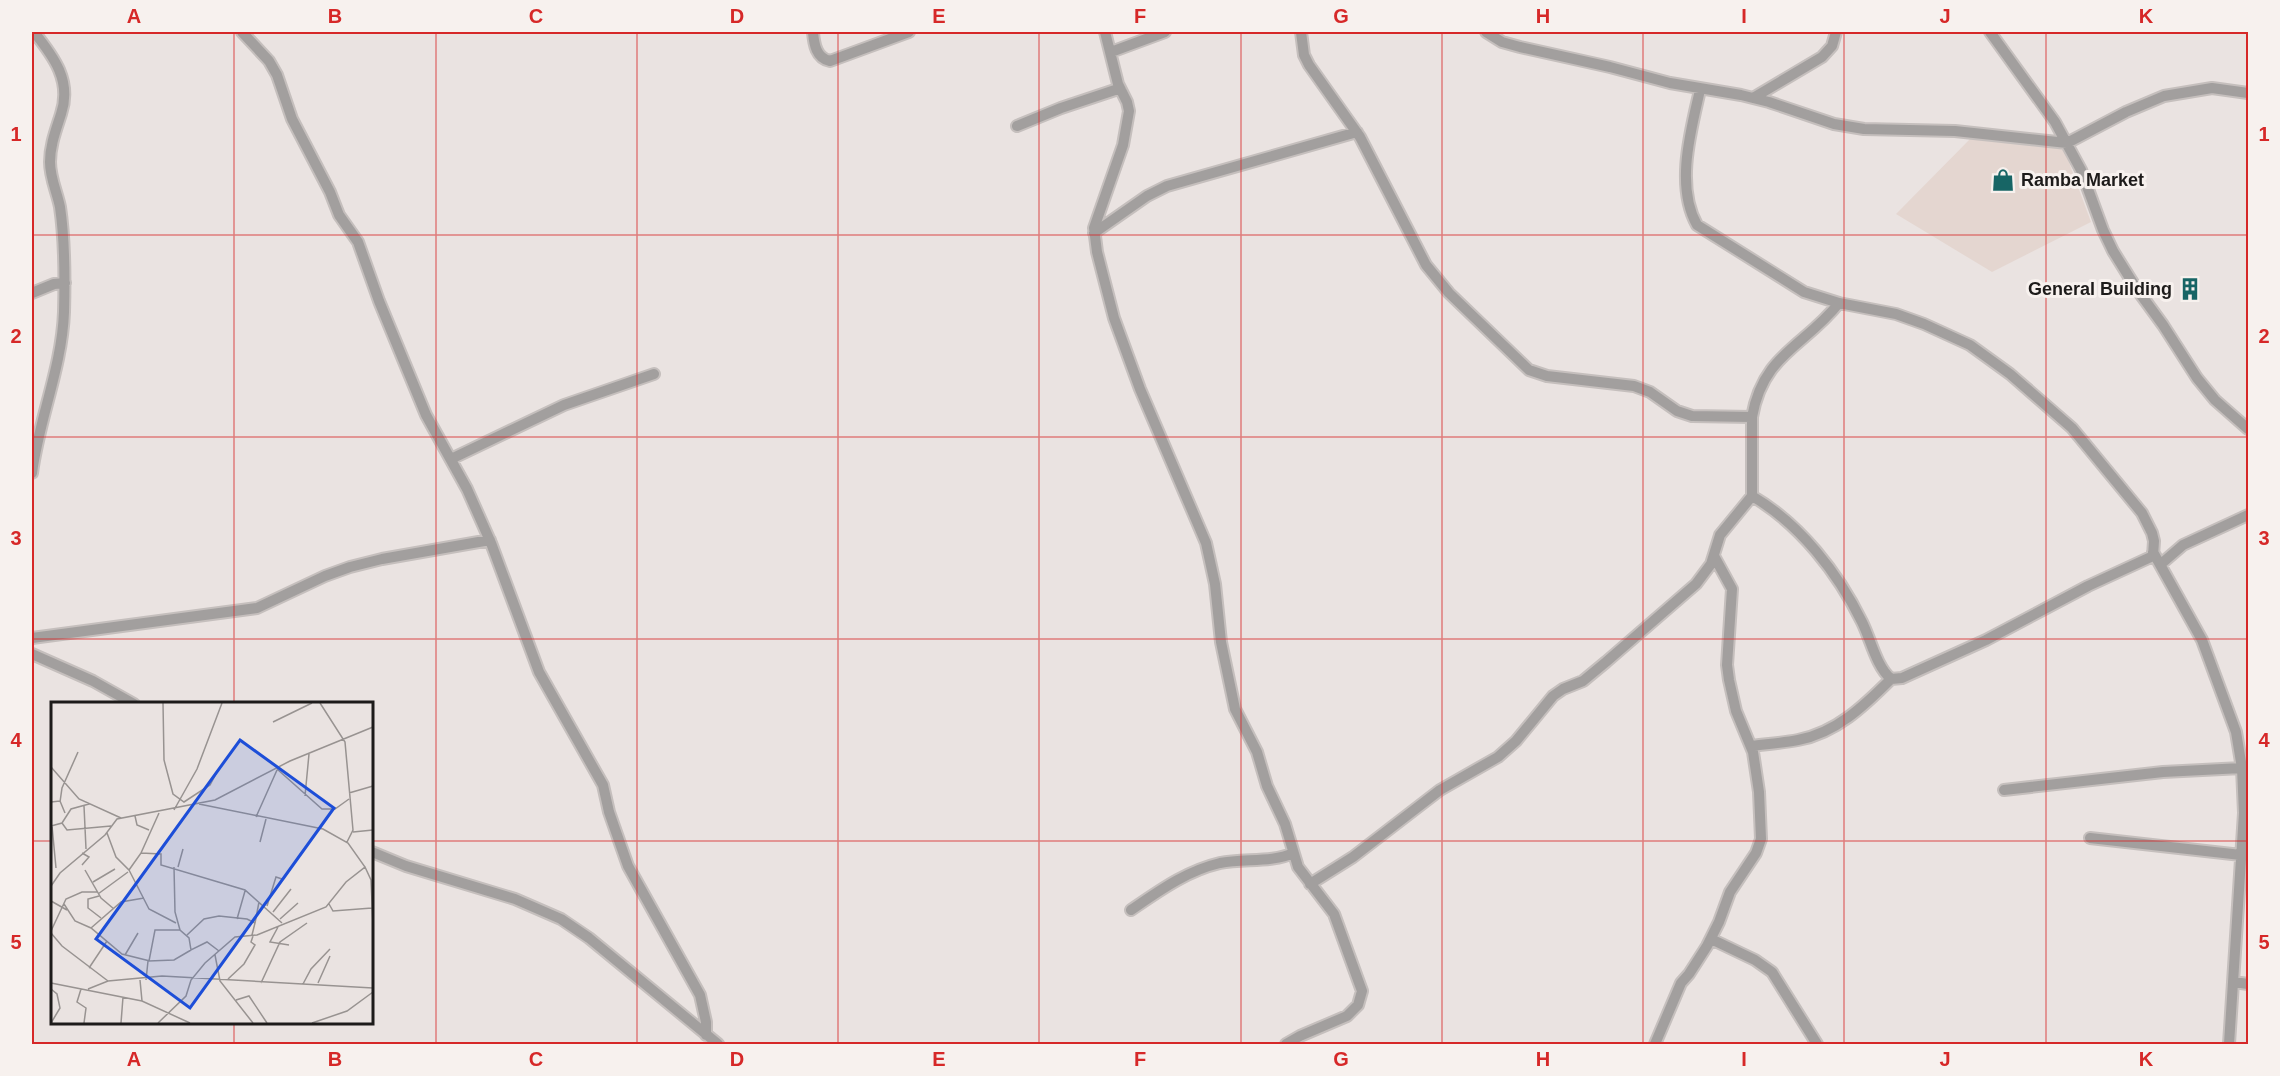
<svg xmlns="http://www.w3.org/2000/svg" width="2280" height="1076" viewBox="0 0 2280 1076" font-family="Arial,sans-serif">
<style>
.built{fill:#e4d6d0}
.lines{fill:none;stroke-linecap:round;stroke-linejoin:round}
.minor-casing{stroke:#c5bfbd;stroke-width:14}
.minor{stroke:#a29f9e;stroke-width:10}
.grid{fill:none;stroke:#d62828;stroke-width:1.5;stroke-opacity:0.55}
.labels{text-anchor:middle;stroke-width:6;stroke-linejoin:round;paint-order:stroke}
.poi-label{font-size:18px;font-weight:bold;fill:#1d1b1a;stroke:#f7f1ee;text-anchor:start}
.inset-road{fill:none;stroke:#989391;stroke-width:1.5}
.view{fill:#1d4ed8;fill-opacity:0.15;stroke:#1d4ed8;stroke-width:3}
.inset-edge{fill:none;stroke:#1d1b1a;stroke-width:3}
.neatline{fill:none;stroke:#d62828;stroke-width:2}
.grid-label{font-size:20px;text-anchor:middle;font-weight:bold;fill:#d62828}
</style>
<rect width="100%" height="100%" fill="#eae3e1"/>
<path class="built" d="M1972 137 2063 146 2091 222 1992 272 1896 214Z"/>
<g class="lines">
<g class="minor-casing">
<path id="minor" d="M242 32 269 61 277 75 292 119 330 192 339 215 358 242 379 301 426 415 467 489 491 543 539 672 603 785 609 812 628 866 700 995 706 1022V1035
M813 32C814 44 816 58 830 61L909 32
M1105 32 1118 84 1127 102 1129 111 1123 145 1094 228 1097 252 1114 318 1140 389 1206 543 1215 584 1221 642 1235 709 1257 752 1267 786 1285 824 1298 867 1334 914 1362 991 1358 1005 1347 1016 1300 1036 1286 1044
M1301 32 1304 55 1309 65 1360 137 1426 265 1449 293 1529 370 1547 376 1634 386 1650 392 1677 411 1692 416 1752 417
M1486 32 1502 42 1520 47 1610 67 1670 83 1741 95 1769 102 1834 124 1864 129 1955 131 2067 143 2126 112 2164 96 2212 88 2248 93
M1990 32 2055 122 2081 170 2103 230 2113 251 2136 288 2163 325 2197 378 2215 400 2248 429
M1111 52 1165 32
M1753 98 1822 57 1832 46 1836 32
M1017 126 1061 108 1115 90H1121
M1094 233 1147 196 1167 186 1357 132
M32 293 54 284 65 283
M451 459 564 405 654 374
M32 473C39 419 62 367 64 312 65 277 65 241 60 207 57 192 50 178 50 162 50 145 56 130 61 114 72 81 54 57 34 32
M1752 496C1800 524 1838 573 1862 622 1871 640 1876 666 1891 679L1902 678 1986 640 2088 586 2153 556 2154 541 2152 533 2142 513 2072 428 2010 374 1970 345 1924 324 1896 314 1839 303
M2153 552 2202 640 2236 732 2242 768 2244 813 2229 1044
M2161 564 2183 545 2248 515
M32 638 257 608 325 576 350 567 382 559 490 540
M32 654 93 681 134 704
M1751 746C1767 744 1783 743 1798 740 1836 733 1864 706 1891 679
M2004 790 2163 772 2242 768
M2090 838 2241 855
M372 852 406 866 515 899 561 919 589 938 718 1044
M1310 884 1353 857 1440 790 1498 757 1516 741 1553 696 1563 689 1583 681 1606 662 1696 584 1711 564 1720 535 1752 496V417C1763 354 1804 347 1839 303L1804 292 1697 225C1675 186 1691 130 1700 90
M1131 910C1159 891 1186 871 1220 863 1244 858 1272 863 1293 853
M1711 939 1755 960 1772 972 1817 1044
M2234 982 2248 984
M1655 1044 1681 983 1689 974 1707 946 1719 922 1730 892 1756 853 1761 839 1759 792 1753 752 1736 711 1729 680 1727 665 1732 589 1714 556"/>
</g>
<use href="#minor" class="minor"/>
</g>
<path class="grid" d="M234 32V704M436 32V1044M637 32V1044M838 32V1044M1039 32V1044M1241 32V1044M1442 32V1044M1643 32V1044M1844 32V1044M2046 32V1044M32 235H2248M32 437H2248M32 639H2248M32 841H52M372 841H2248M234 1024V1044"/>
<defs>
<g id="shop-bare" transform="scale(1.8)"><path d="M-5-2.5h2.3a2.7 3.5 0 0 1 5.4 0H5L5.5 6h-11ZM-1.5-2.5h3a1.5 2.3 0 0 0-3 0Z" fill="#176565" stroke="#f7f1ee" stroke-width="2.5" paint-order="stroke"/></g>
<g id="building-bare" transform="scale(1.8)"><path d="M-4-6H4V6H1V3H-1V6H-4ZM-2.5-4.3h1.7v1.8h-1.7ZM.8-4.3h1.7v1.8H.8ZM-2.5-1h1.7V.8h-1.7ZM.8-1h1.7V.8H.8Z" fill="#176565" stroke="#f7f1ee" stroke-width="2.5" paint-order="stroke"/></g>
</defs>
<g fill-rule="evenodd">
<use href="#shop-bare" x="2003" y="180"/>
<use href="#building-bare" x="2190" y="289"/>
</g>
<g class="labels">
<g class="poi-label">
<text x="2021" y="186">Ramba Market</text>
<text x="2172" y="295" text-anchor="end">General Building</text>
</g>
</g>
<g transform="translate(51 702)">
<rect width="322" height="322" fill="#eae3e1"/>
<path class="inset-road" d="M112 1 113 58 122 92 133 100 159 83 167 68M269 1 294 40 302 128 296 140M222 20 261 1M0 65 28 97 70 116M226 67 271 107H284L298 97M298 91 322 84M254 94 258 52M0 100 9 99 14 111M9 100 11 86 27 50M33 104 35 147M123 108 146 67 171 1M84 114 86 123 98 128M205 115 226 68M11 121 16 128 60 124M0 124 11 121 20 107 38 102M1 124 5 166M302 130 322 128M56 131 65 155 78 168 90 151 110 152V163L194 188 231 221M209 140 215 117M31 151 38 155 31 163M90 151 108 111M123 165 124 210 129 228 138 236 140 248 156 240 168 249M127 165 132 147M314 165 320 178 322 223M34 168 50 196 63 207M78 168 98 207 125 221M42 180 64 167M0 184 9 171 54 133 66 117 164 98 239 59 322 25M47 192 77 170M48 194 37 197V206L50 216M0 199 16 208M13 202 24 219 40 226 71 252 99 259M278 202 282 209 321 206M216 204 225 175 231 177M222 210 240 187M186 217 194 189M229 217 247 201M204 221 208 200M227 225 219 240 238 243M40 226 70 200 93 196M129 228H104L98 259 123 258 140 248M0 229 15 197 31 190H46M0 231 11 244 57 279M136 233 153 217 168 214 196 217 204 221 201 233M74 253 87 231M164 253 169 279 202 321M38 266 56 239M177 277 193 262 204 243 200 240 202 234M89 278 91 299M95 278 97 259M0 281 91 299 139 321M210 281 229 240 256 221M267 281 279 254M252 282 260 267 279 247M0 287 6 292 9 306 0 321M30 287 26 300 35 306 33 321M37 287 57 279 111 274 322 286M185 298 198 294 216 321M70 321 72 295M107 321 135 294 140 278 154 261 184 235 206 233 275 205 295 180 314 165 297 141 272 127 148 102M261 321 296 309 322 290"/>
<path class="view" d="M189 38 283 106 139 306 45 237Z"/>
<rect width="322" height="322" class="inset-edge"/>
</g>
<rect width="2280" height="1076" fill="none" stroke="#f7f1ee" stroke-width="66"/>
<rect x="33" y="33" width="2214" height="1010" class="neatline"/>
<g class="grid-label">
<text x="134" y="23">A</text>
<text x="335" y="23">B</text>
<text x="536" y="23">C</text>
<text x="737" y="23">D</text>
<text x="939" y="23">E</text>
<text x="1140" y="23">F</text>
<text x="1341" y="23">G</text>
<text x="1543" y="23">H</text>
<text x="1744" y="23">I</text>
<text x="1945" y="23">J</text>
<text x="2146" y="23">K</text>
<text x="16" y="141">1</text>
<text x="2264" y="141">1</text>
<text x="16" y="343">2</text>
<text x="2264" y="343">2</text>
<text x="16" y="545">3</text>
<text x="2264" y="545">3</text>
<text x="16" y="747">4</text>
<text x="2264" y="747">4</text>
<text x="16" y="949">5</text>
<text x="2264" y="949">5</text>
<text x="134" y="1066">A</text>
<text x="335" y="1066">B</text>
<text x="536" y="1066">C</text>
<text x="737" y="1066">D</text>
<text x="939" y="1066">E</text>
<text x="1140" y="1066">F</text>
<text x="1341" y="1066">G</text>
<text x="1543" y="1066">H</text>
<text x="1744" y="1066">I</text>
<text x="1945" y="1066">J</text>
<text x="2146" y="1066">K</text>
</g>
</svg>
